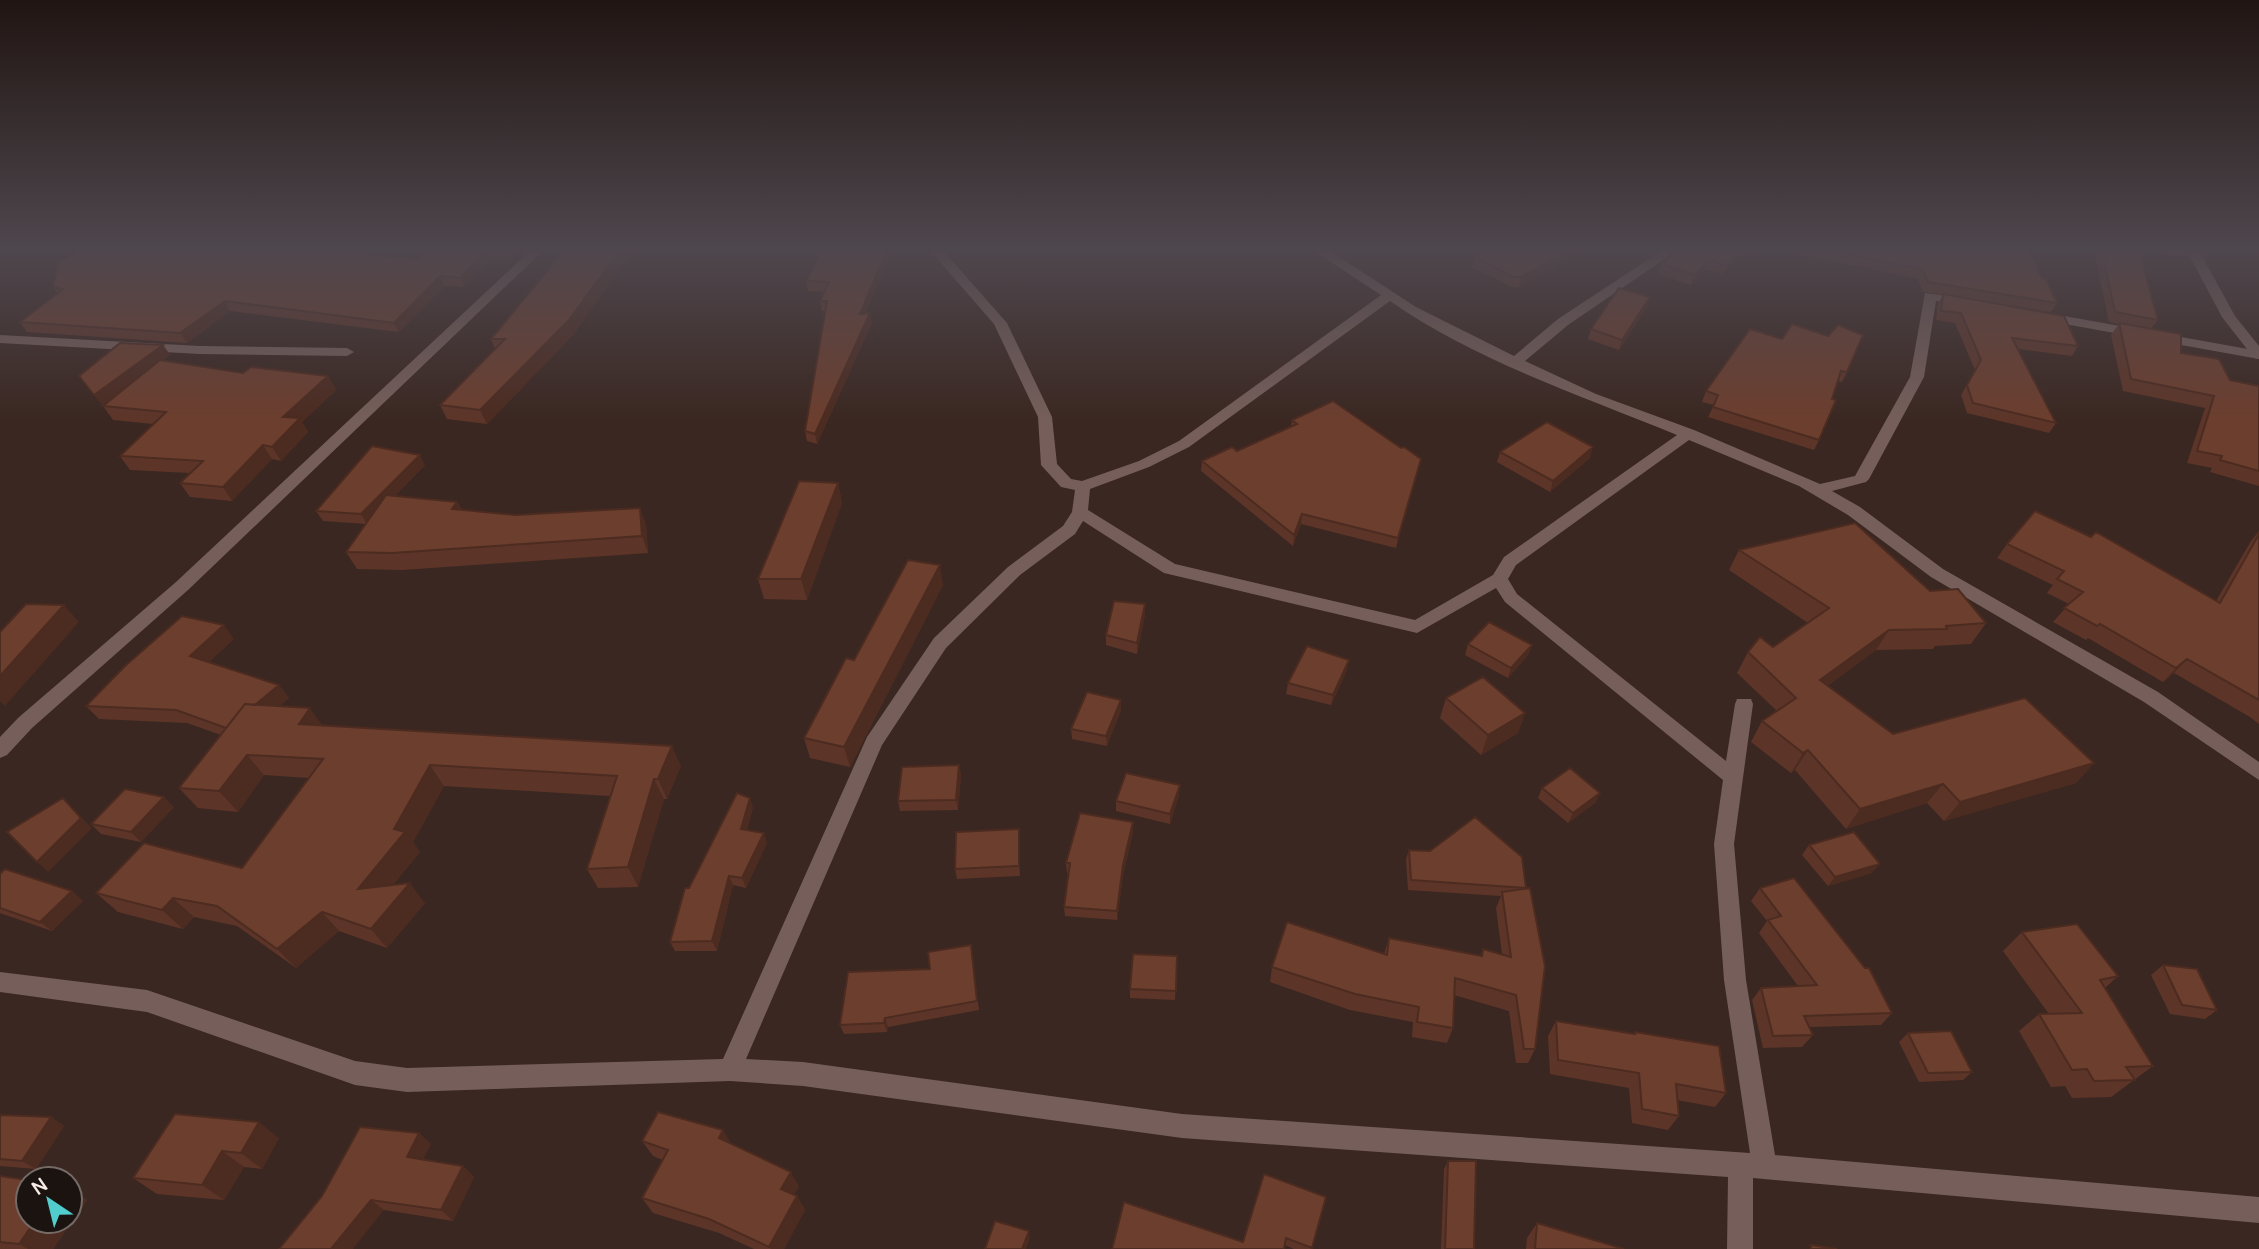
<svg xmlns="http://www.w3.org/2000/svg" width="2259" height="1249" viewBox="0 0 2259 1249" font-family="Manrope,sans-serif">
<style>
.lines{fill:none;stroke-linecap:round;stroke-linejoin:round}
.minor{fill:#765f5a;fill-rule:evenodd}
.tertiary{fill:#765f5a;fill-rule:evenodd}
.wall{fill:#5d3528}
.shaded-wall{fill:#4c2b20}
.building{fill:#6c3e2e;stroke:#4c2b20;stroke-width:2}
</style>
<rect width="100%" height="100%" fill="#3a2721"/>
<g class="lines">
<path class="minor" d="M534 247H547L188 590 32 728 7 755 0 758V737L18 718 176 582Z
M927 247H940L1007 323 1052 417 1057 464 1071 479 1082 481 1139 461 1179 441 1381 295 1308 247H1324L1416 307 1514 356 1558 319 1667 247H1682L1568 325 1525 361 1596 394 1694 430 1820 484 1855 476 1910 377 1925 293 1968 299V305L1936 301 1924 377 1869 479 1866 482 1832 491 1860 507 1943 569 2158 692 2259 762V780L2144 702 1931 577 1848 515 1799 486 1689 440 1516 565 1508 579 1517 594 1726 761 1735 704 1737 699H1751L1753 704 1734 844 1746 980 1775 1155 2259 1197V1223L1753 1178V1249H1727L1728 1177 1182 1138 803 1086 730 1081 407 1092 355 1085 147 1012 0 992V972L147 990 355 1061 407 1068 723 1059 867 737 934 638 1008 567 1063 526 1072 512 1075 490 1061 487 1041 465 1038 417 994 324ZM1390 301C1476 361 1580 395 1677 435L1504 557 1493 575 1415 620 1175 564 1088 510 1090 489 1149 467 1189 447ZM1083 521 1164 573 1417 633 1496 588 1505 602 1723 780 1714 844 1724 980 1750 1153 1182 1114 803 1062 746 1059 882 745 946 648 1020 575 1075 534Z
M2150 247H2186L2200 252C2191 259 2160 254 2150 247Z
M2042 312 2259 351V359L2037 319V313Z
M0 335 200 346 347 348 354 352 347 356 200 354 0 343Z"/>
<path class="tertiary" d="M2185 247H2197L2235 316 2259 346V359L2254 358 2222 317Z"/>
</g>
<path class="wall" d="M85 247H344L341 251 417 260 430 247H522L512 258 492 257 464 287 445 286 399 332 230 311 187 343 27 332 20 322 57 293 53 287Z
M824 247H893L866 313 872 323 817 444 807 441 805 431 825 311H822L820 301 824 292 808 291 806 281Z
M1475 247H1588L1519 287H1512L1472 267 1474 257 1486 251Z
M1679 247H1752L1748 256 1738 254 1723 274 1705 269 1691 285 1658 274 1662 264Z
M1765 247H2027L2042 278 2057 303 2051 312 1980 301 2078 346 2072 356 2018 349 2056 423 2049 433 1967 413 1961 395 1975 370 1955 323 1936 320 1938 304 1943 295 1923 292 1918 279Z
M2093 247H2138L2158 320 2151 329 2181 353 2230 380 2259 386V486L2210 472 2212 468 2187 463 2205 408 2123 391 2111 335 2119 324 2109 322Z
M1650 297 1647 307 1619 350 1588 339 1591 329Z
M1750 329 1847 372 1842 382 1838 381 1819 440 1814 450 1708 417 1714 405 1702 402 1706 391Z
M574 334 487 424 447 419 440 405 495 349 491 339Z
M163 345 170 355 163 360 243 373 328 376 336 390 302 422 308 432 281 461 272 459 232 501 190 497 180 483 190 473 130 470 120 456 153 424 113 420 103 406 127 386 102 405 79 376Z
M1292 420 1401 448 1421 459 1396 548 1301 524 1293 546 1201 471 1202 461 1237 451 1291 426Z
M1500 452 1590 458 1550 492 1497 462Z
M425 465 395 496 457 502 462 510 515 515 640 508 646 525 648 553 402 570 357 569 346 552 366 524 323 521 316 511Z
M838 483 842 503 807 600 764 599 758 579Z
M2259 531V724L2250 717 2174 673 2163 682 2088 638 2086 640 2053 622 2069 604 2047 593 2053 585 1997 558 2007 544 2216 601 2251 541Z
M1739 550 1930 591 1986 623 1971 644 1935 646 1933 649 1876 650 1827 686 1893 734 2094 763 2076 783 1944 821 1927 803 1846 829 1795 770 1791 773 1751 742 1762 721 1777 711 1737 673 1748 652 1773 647 1808 623 1729 570Z
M943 585 850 767 810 758 804 738 854 660Z
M1145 614 1137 654 1106 645V635Z
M234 639 209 662 279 685 289 698 279 706 322 725 681 766 667 799H664L638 887 598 888 587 869 610 796 444 786 413 842 420 852 393 885 425 903 387 948 339 931 296 968 237 926 194 917 183 929 118 912 96 893 242 868 309 778 264 775 238 812 198 808 179 788 221 735 187 723 99 719 86 706Z
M1468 644 1532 645 1528 655 1508 678 1465 655Z
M1347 670 1331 705 1286 694 1288 683Z
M1446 698 1525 713 1518 733 1481 755 1440 718Z
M1121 710 1107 746 1072 739 1071 729Z
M959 765 961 775 958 810 900 811 898 801Z
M1542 788 1600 793 1595 803 1568 823 1538 798Z
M1179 795 1170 824 1116 811V801Z
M174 807 141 842 101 834 91 824Z
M753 807 747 830 767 843 746 888 733 885 717 951H675L670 942 689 888Z
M1133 832 1123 875 1117 920 1065 916 1064 907 1069 873H1067L1066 863Z
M1020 839V876L957 879 955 869Z
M1809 845 1872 873 1828 886 1802 855Z
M1409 850 1526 888 1535 1049 1528 1063H1516L1509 1011 1454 995 1453 1028 1447 1043 1412 1037 1413 1022 1350 1010 1270 982 1272 967 1384 954 1389 938 1481 956 1483 949 1502 954 1496 908 1501 896 1408 890 1406 859Z
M0 874 72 891 83 901 52 931 0 913Z
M1760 888 1892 1013 1881 1025 1809 1027 1813 1035 1802 1047 1763 1048 1752 1000 1761 988 1798 986 1759 933 1767 921 1751 901Z
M2022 932 2118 976 2105 988 2153 1066 2111 1097 2072 1098 2065 1086 2051 1087 2019 1031 2039 1014H2049L2003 951Z
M972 954 979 1010 888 1027 887 1032 844 1034 840 1025 930 969Z
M1177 956 1175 1000 1130 998V989Z
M2163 965 2217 1010 2205 1019 2170 1014 2151 975Z
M1556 1021 1633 1034 1635 1032 1726 1093 1715 1107 1677 1100 1679 1116 1668 1130 1632 1123 1629 1088 1550 1074 1548 1036Z
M1908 1033 1972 1072 1963 1080 1919 1082 1899 1042Z
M175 1114 279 1138 262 1169 244 1167 224 1200 157 1194 133 1178Z
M0 1117H51L64 1126 36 1169 0 1166Z
M419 1133 431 1144 423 1159 463 1166 474 1177 453 1221 384 1210 279 1249Z
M642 1141 731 1143 799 1186 794 1195 797 1196 805 1210 784 1249H754L719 1233 653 1213 642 1198 663 1160 653 1156Z
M1448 1161 1474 1249H1441L1444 1169Z
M0 1176 70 1221V1189L87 1200 53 1249H0Z
M1326 1197 1312 1249H1294L1285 1245 1243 1242Z
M1537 1223 1624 1249H1526L1527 1238Z"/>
<path class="shaded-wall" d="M331 247H344L334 259 329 250Z
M488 247 492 257 464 287 460 278Z
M509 247H522L512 258 508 248Z
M622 247H636L574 334 487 424 480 410Z
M888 247H893L862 323 860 314Z
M1574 247H1588L1519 287 1521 277Z
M1740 247H1741L1738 254 1723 274 1727 265Z
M1709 260 1705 269 1691 285 1695 275Z
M440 276 445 286 399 332 394 323Z
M1650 297 1647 307 1619 350 1622 340Z
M225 301 230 311 187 343 180 333Z
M870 313 872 323 817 444 815 434Z
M163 345 170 355 102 405 94 395Z
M328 376 336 390 302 422 308 432 281 461 272 447 283 417Z
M263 445 272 459 232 501 223 487Z
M1593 447 1590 458 1550 492 1553 481Z
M420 455 425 465 367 524 361 514Z
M1421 459 1419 469 1396 548 1398 538Z
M838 483 842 503 807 600 801 579Z
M457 502 466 520 452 509Z
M640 508 646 525 648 553 642 536Z
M1302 514 1301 524 1293 546 1294 535Z
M940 565 943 585 850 767 844 747Z
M1145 604V614L1137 654V643Z
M64 605 79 622 5 706 0 701V676Z
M224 625 234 639 201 669 190 656Z
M1889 630 1876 650 1807 700 1820 680Z
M1532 645 1528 655 1508 678 1511 668Z
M2187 659 2174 673 2163 682 2176 668Z
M1349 660 1347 670 1331 705 1333 695Z
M279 685 289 698 239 742 228 729Z
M1121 700V710L1107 746 1106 736Z
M310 708 325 729 299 724Z
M1525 713 1518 733 1481 755 1488 735Z
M672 746 681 766 667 799 658 779Z
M1808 750 1795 770 1791 773 1803 753Z
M247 755 264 775 238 812 219 791Z
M2094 763 2076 783 1944 821 1960 802Z
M430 765 444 786 413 842 420 852 374 908 358 889Z
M959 765 961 775 958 810 956 800Z
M654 779 664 799 638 887 628 867Z
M1943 784 1927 803 1846 829 1860 809Z
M1180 785 1179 795 1170 824V814Z
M1600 793 1595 803 1568 823 1573 813Z
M164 797 174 807 141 842 131 832Z
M63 798 92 828 48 872 37 862Z
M750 798 753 807 745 839 741 829Z
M1133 822V832L1123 875 1117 920V911L1123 865Z
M1019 829 1020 839V876L1019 866Z
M764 833 767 843 746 888 742 878Z
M1880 864 1872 873 1828 886 1835 877Z
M729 876 733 885 717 951 712 941Z
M410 883 425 903 387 948 371 929Z
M72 891 83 901 52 931 40 922Z
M173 898 194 917 183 929 162 910Z
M322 912 339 931 296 968 277 949Z
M885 1018 888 1027 887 1032 884 1023Z
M51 1117 64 1126 36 1169 22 1161Z
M259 1122 279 1138 262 1169 241 1153Z
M723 1130 732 1145 719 1138Z
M419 1133 431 1144 419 1168 407 1157Z
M222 1151 244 1167 224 1200 202 1185Z
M463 1166 474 1177 453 1221 441 1210Z
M791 1172 799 1186 789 1203 781 1189Z
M70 1189 87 1200 53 1249H28L19 1244 35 1221H70Z
M797 1196 805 1210 784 1249H771L769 1247Z
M371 1200 384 1210 353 1249H331Z
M1029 1231 1030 1239 1026 1249H1022Z"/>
<path class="building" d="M85 247H331L329 250 417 260 430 247H488L460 278 440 276 394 323 225 301 180 333 20 322 63 289 53 287 58 263Z
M567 247H622L569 320 480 410 440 405 505 339H491Z
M824 247H888L860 314 870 313 815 434 805 431 827 301H820L829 282 806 281Z
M1494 247H1574L1521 277H1514L1474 257Z
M1679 247H1740L1727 265 1709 260 1695 275 1662 264Z
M1815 247H2027L2042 278 2046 279 2057 303 1928 282 1923 269Z
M2101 247H2138L2158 320 2115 312Z
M1619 288 1650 297 1622 340 1591 329Z
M1943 294 2064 316 2078 346 2012 338 2056 423 1973 403 1967 385 1981 360 1961 313 1941 311Z
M2119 323 2181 334V353L2219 359 2230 380 2259 386V471L2220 460 2222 456 2197 451 2214 396 2131 379Z
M1792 324 1828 336 1838 325 1863 335 1847 372 1841 371 1832 399 1836 400 1819 440 1713 407 1718 395 1706 391 1750 329 1782 339Z
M120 343 163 345 94 395 79 376Z
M160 360 243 373 251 367 328 376 283 417 300 418 272 447 263 445 223 487 180 483 203 461 120 456 166 412 103 406Z
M1333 401 1401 448 1404 447 1421 459 1398 538 1302 514 1294 535 1202 461 1232 447 1237 451 1297 424 1292 420Z
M1547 422 1593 447 1553 481 1500 452Z
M372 446 420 455 361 514 316 511Z
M799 481 838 483 801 579H758Z
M386 495 457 502 452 509 515 515 640 508 642 536 392 553 346 552Z
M2035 511 2091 537 2096 532 2220 603 2259 534V700L2187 659 2176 668 2100 624 2097 626 2064 608 2083 592 2057 579 2064 571 2007 544Z
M1855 523 1930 591 1958 589 1986 623 1946 626 1947 629 1889 630 1820 680 1893 734 2025 698 2094 763 1960 802 1943 784 1860 809 1808 750 1803 753 1762 721 1796 698 1748 652 1760 637 1773 647 1829 608 1739 550Z
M908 560 940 565 844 747 804 738 846 658 854 660Z
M1114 601 1145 604 1137 643 1106 635Z
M26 604 64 605 0 676V632Z
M182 616 224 625 190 656 279 685 255 705 245 704 226 728 176 710 86 706 125 666Z
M1489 622 1532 645 1511 668 1468 644Z
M1307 646 1349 660 1333 695 1288 683Z
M1483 677 1525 713 1488 735 1446 698Z
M1087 692 1121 700 1106 736 1071 729Z
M245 704 310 708 299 724 672 746 658 779H654L628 867 587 869 617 776 430 765 394 829 405 832 358 889 410 883 371 929 322 912 277 949 217 906 173 898 162 910 96 893 144 843 242 868 323 759 247 755 219 791 179 788Z
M959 765 956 800 898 801 902 767Z
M1570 768 1600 793 1573 813 1542 788Z
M1126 773 1180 785 1170 814 1116 801Z
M125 789 164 797 131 832 91 824Z
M737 793 750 798 741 829 764 833 742 878 729 876 712 941 670 942 685 888H689Z
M63 798 81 818 37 862 7 832Z
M1080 813 1133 822 1123 865 1117 911 1064 907 1070 863H1066Z
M1475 817 1522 857 1526 888 1411 880 1409 850 1430 851Z
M1019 829V866L955 869 956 832Z
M1854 832 1880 864 1835 877 1809 845Z
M5 869 72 891 40 922 0 908V874Z
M1794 878 1865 968H1869L1892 1013 1804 1016 1813 1035 1773 1036 1761 988 1817 985 1768 920 1781 916 1760 888Z
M1530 888 1545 966 1535 1049H1524L1516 995 1455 978 1453 1028 1417 1022 1419 1007 1355 994 1272 967 1287 922 1387 955 1389 938 1482 956 1483 949 1511 957 1502 892Z
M2077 924 2118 976 2100 980 2153 1066 2126 1067 2135 1080 2094 1081 2087 1069 2072 1070 2039 1014 2082 1013 2022 932Z
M971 945 977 1001 885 1018 884 1023 840 1025 848 972 930 969 928 952Z
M1133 954 1177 956 1176 991 1130 989Z
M2163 965 2197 969 2217 1010 2182 1005Z
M1556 1021 1635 1034V1032L1719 1046 1726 1093 1676 1084 1679 1116 1642 1109 1639 1073 1558 1060Z
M1951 1031 1972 1072 1928 1073 1908 1033Z
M658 1112 723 1130 719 1138 791 1172 781 1189 797 1196 769 1247 709 1219 642 1198 668 1150 642 1141Z
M175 1114 259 1122 241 1153 222 1151 202 1185 133 1178Z
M1 1115 51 1117 22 1161 0 1159V1117Z
M360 1127 419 1133 407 1157 463 1166 441 1210 371 1200 331 1249H279L322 1196Z
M1448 1161H1476L1474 1249H1445Z
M1264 1174 1326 1197 1312 1248 1286 1238 1284 1249H1112L1124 1202 1243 1242Z
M0 1176 28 1180V1221H35L19 1244 0 1242Z
M995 1221 1029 1231 1022 1249H985Z
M1537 1223 1624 1249H1535Z
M1811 1245 1837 1249H1811Z"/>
<linearGradient id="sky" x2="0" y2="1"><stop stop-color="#201512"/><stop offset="0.59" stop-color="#4f474e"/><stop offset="1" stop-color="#4f474e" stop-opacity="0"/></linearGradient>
<rect width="2259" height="422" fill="url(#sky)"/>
<g transform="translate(49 1200) rotate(325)"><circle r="33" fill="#1b1310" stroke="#746a66" stroke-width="2"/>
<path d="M0-5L12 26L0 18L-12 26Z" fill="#52cdce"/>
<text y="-10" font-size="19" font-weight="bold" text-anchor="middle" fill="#f9ece8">N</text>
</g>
</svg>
